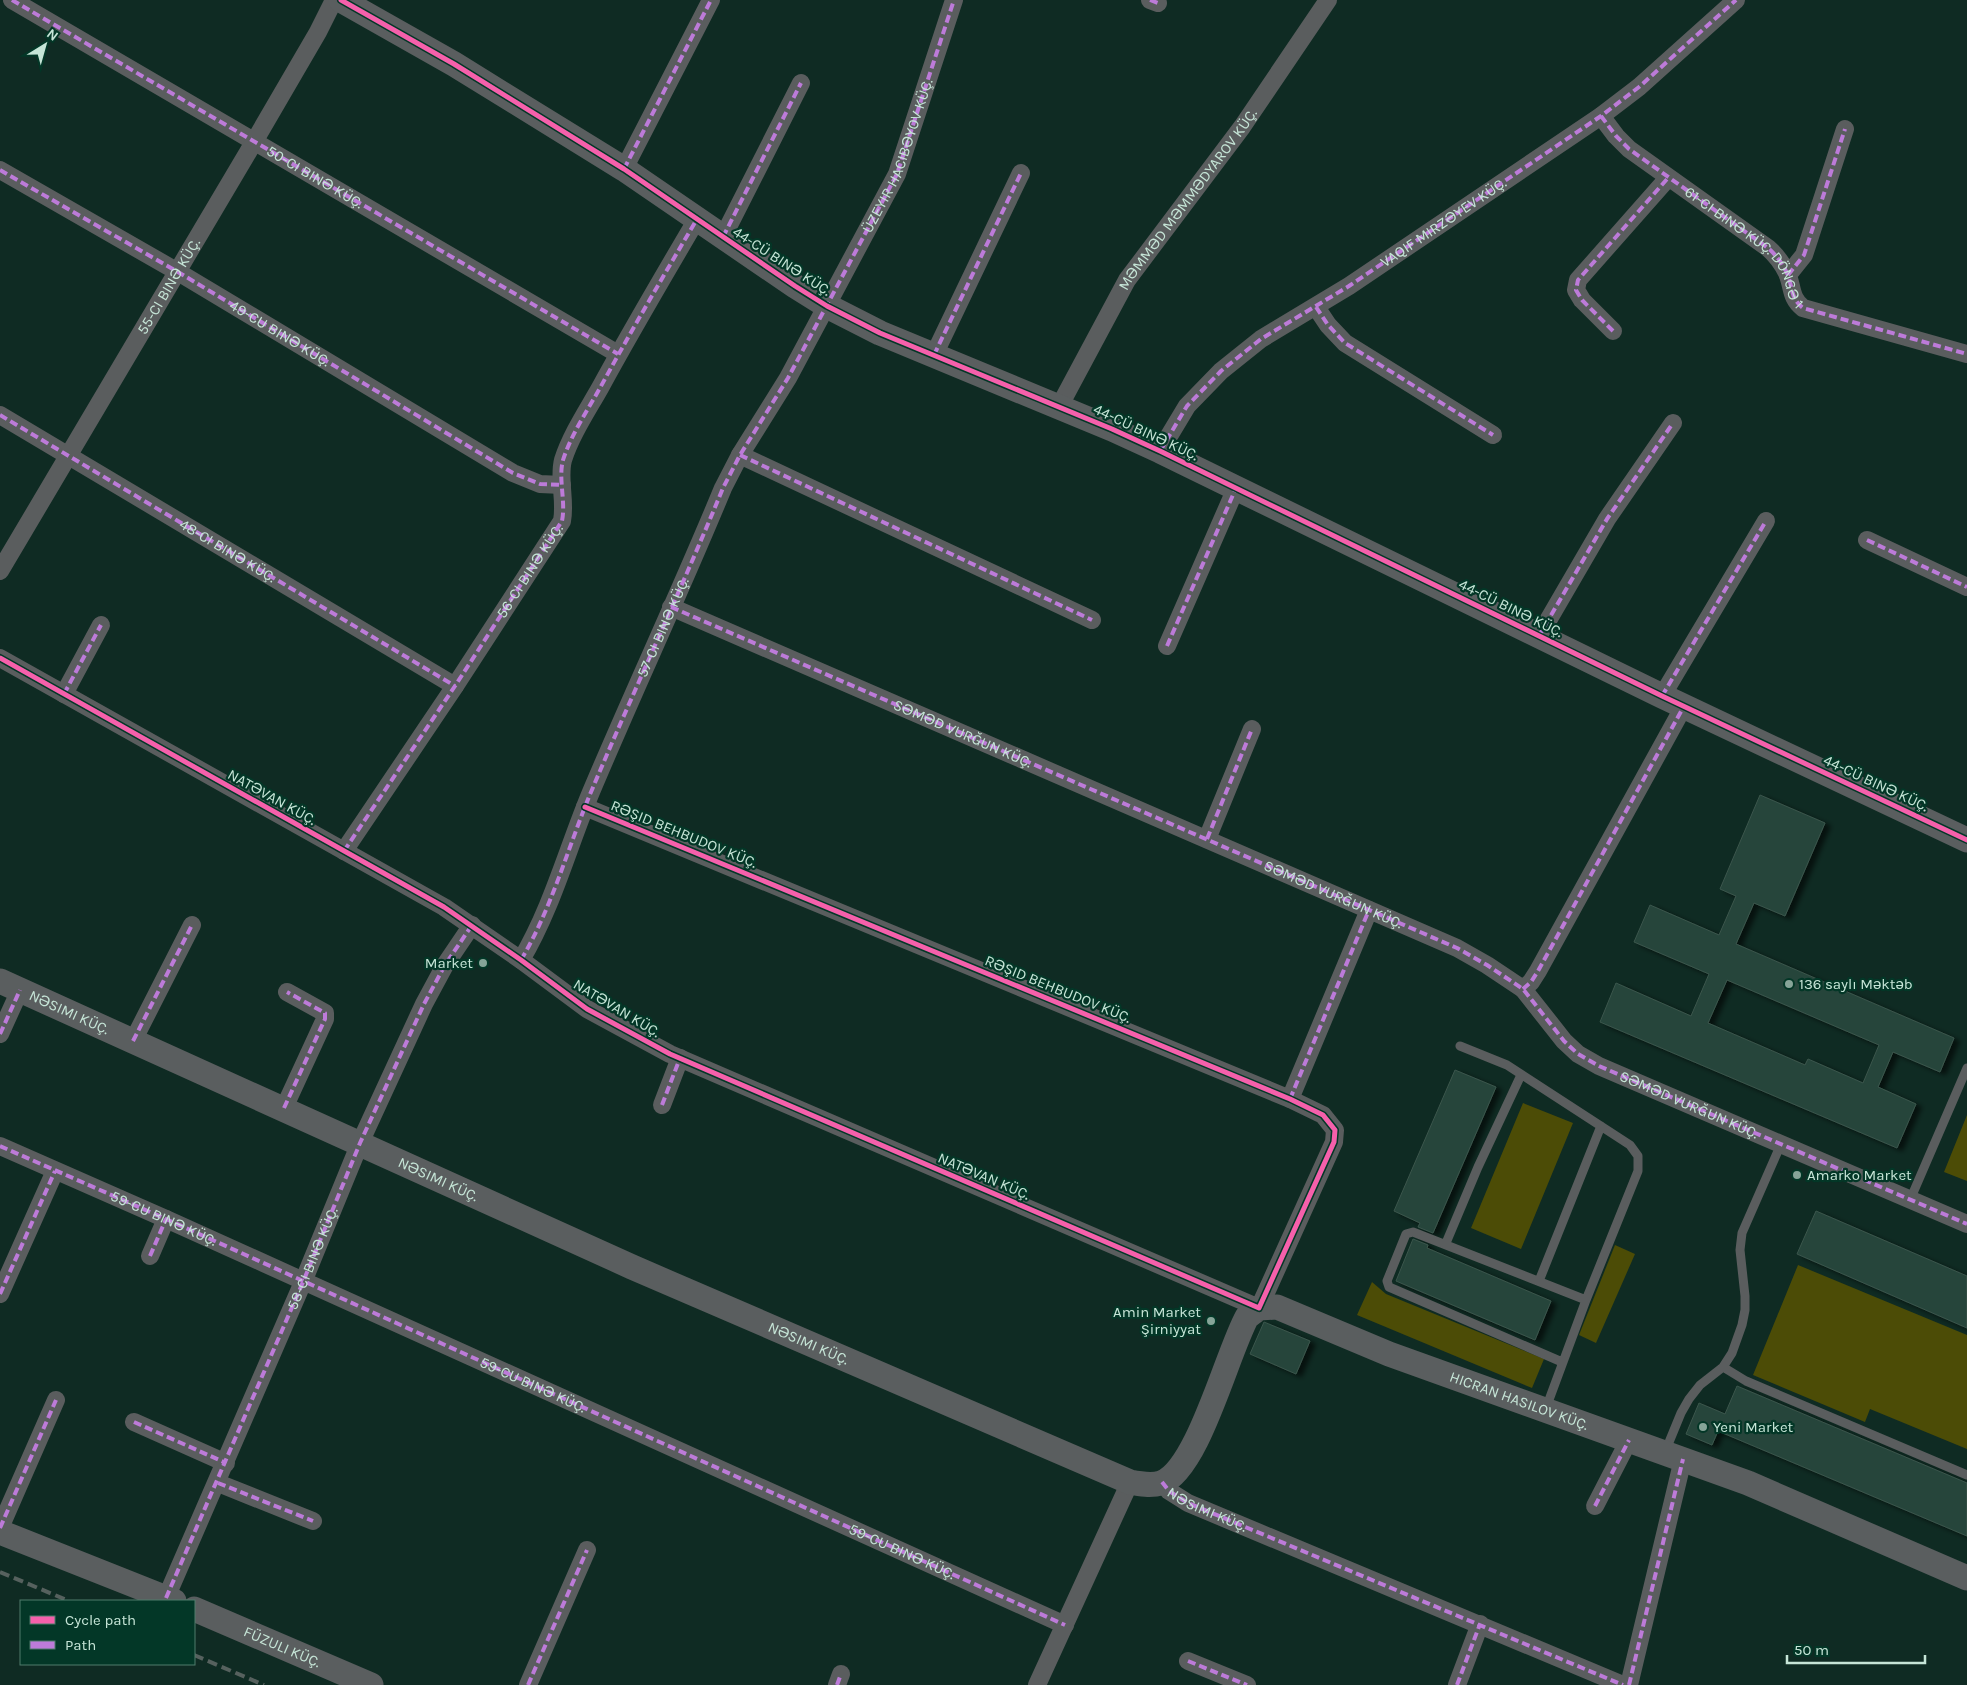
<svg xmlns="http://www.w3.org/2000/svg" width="1967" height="1685" viewBox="0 0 1967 1685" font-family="Karla,sans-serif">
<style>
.green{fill:#4c4c06}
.building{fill:#25443b;stroke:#3c564c;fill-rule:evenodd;filter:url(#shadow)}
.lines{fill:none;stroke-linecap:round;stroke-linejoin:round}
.lane{stroke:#5a5d5e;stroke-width:9}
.street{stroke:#5a5d5e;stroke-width:18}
.secondary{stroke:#5a5e5f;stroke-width:25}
.rail{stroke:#56615e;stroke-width:4;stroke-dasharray:10 5;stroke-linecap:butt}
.quiet{stroke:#bd7bd9;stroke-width:4;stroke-dasharray:8 4;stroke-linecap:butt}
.cycleway-casing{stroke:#033727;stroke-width:8}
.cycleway{stroke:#f560ab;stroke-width:5}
.poi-dot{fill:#86a498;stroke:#033727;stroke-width:2}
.labels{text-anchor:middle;stroke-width:4.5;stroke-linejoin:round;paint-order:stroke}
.street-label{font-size:15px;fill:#c6e5d7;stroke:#033727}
.poi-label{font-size:15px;fill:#c6e5d7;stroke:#033727;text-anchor:start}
</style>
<defs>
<filter id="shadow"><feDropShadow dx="5.5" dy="3" stdDeviation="2.5" flood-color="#0009"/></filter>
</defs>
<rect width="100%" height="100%" fill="#0f2b23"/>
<path class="green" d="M1523 1103 1573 1123 1521 1249 1471 1228Z
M1967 1115V1181L1944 1172Z
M1615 1245 1635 1254 1596 1343 1579 1335Z
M1798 1265 1967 1335V1449L1870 1409 1865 1422 1753 1375Z
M1372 1282 1386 1294 1544 1359 1532 1388 1357 1315Z"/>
<path class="building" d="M1760 795 1825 823 1785 916 1754 903 1736 944 1954 1038 1940 1072 1893 1052 1878 1087 1916 1104 1897 1148 1600 1022 1616 983 1691 1016 1709 974 1634 942 1650 905 1719 935 1736 896 1720 889ZM1727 980 1879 1045 1863 1083 1808 1059 1805 1065 1708 1023Z
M1455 1070 1496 1087 1433 1233 1418 1227 1420 1223 1394 1211Z
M1816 1211 1967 1276V1328L1797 1254Z
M1413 1239 1428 1245 1427 1248 1551 1301 1535 1340 1396 1281Z
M1264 1322 1310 1341 1296 1374 1250 1354Z
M1737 1386 1967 1483V1536L1718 1431 1712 1445 1686 1434 1699 1403 1725 1414Z"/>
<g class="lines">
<path class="lane" d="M1460 1046 1507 1065 1630 1145 1638 1156V1171L1586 1300 1546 1408
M1910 1200 1967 1068
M1446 1243 1478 1167 1521 1075
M1539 1281 1601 1126
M1562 1362 1389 1287 1387 1281 1406 1234 1413 1232 1586 1300
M1723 1367 1746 1381 1967 1475
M1665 1452 1681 1413 1689 1399 1700 1385 1723 1367 1732 1353 1742 1325 1745 1310V1296L1740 1250 1742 1233 1781 1144"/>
<g class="street">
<path id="s1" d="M12 0 618 354"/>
<path d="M1150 0 1158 3"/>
<path id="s2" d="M1601 116 1616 136 1629 149 1768 248C1776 255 1782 263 1787 273 1793 287 1790 298 1803 308L1967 354"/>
<path d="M624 169 711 0"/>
<path d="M0 170 178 272 513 473 540 484 562 485"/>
<path d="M723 237 801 83"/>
<path d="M1788 275 1804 255 1845 129"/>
<path d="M1316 307 1328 325 1345 343 1493 435"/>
<path d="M1613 331 1582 300 1576 290 1578 280 1668 178"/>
<path d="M934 355 1021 173"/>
<path id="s3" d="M1059 407 1127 280 1242 127 1328 0"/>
<path id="s4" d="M0 415 455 686"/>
<path id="s5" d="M1160 451 1187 406 1221 371 1261 339 1349 286 1601 116 1639 87 1736 0"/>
<path d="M740 455 1092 620"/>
<path d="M1867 540 1967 587"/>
<path id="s6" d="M0 571 254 142 318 32 334 0"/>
<path d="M671 607 1457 948 1487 965 1523 989 1564 1041 1578 1054 1599 1066 1967 1224"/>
<path d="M1539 636 1607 519 1673 423"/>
<path d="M1167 646 1236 488"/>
<path d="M0 658 444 907 521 960 587 1009 670 1054 1259 1308 1334 1142 1335 1130 1323 1115 1290 1099 585 807"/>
<path d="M64 694 101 625"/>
<path d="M1662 696 1766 521"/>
<path d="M1207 839 1252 729"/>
<path d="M344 851 455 686 562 521C566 501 558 479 563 460 571 435 587 411 600 388 631 331 664 275 697 219"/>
<path d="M521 960C552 908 568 847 591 792 634 690 681 590 723 488L740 455 788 378 897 174 954 0"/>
<path d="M1523 989 1531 982 1538 971 1684 706"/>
<path d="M0 1034 20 990"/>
<path d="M133 1041 192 925"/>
<path d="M1290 1099 1369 910"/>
<path d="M662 1105 680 1058"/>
<path d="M284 1108 325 1019V1013L287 992"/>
<path d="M0 1146 166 1219 1065 1625"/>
<path d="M150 1256 166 1219"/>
<path d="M0 1294 55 1171"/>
<path d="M134 1422 226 1463"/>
<path id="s7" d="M1162 1482 1169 1491 1188 1503 1623 1685"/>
<path d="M218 1483 313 1521"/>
<path d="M1595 1506 1629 1440"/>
<path d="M0 1528 56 1400"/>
<path d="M166 1598 303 1282 360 1143 424 1004 445 965 472 925"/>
<path d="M1188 1661 1247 1685"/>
<path d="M528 1685 587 1550"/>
<path d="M837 1685 841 1674"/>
<path d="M1037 1685 1130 1482"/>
<path d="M1457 1685 1480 1624"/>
<path d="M1629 1685 1683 1459"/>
</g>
<g class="secondary">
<path d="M341 0 454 64 624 169 795 286 827 306 880 333 1112 429 1160 451 1662 696 1967 840"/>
<path id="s8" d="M0 981 632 1267 1130 1482C1140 1484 1151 1486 1161 1483 1198 1470 1227 1353 1247 1317L1259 1308 1277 1307 1389 1354 1748 1483 1967 1578"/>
<path d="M0 1532 174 1601"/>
<path id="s9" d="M194 1609 371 1685"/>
</g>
<path class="rail" d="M0 1572 69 1601
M194 1655 264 1685"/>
<g class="quiet">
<path d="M12 0 618 354"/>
<path d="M1150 0 1158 3"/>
<path d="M1601 116 1616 136 1629 149 1768 248C1776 255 1782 263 1787 273 1793 287 1790 298 1803 308L1967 354"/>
<path d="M624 169 711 0"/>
<path id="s10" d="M0 170 178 272 513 473 540 484 562 485"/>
<path d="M723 237 801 83"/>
<path d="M1788 275 1804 255 1845 129"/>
<path d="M1316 307 1328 325 1345 343 1493 435"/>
<path d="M1613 331 1582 300 1576 290 1578 280 1668 178"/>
<path d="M934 355 1021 173"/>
<path d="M0 415 455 686"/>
<path d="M1160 451 1187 406 1221 371 1261 339 1349 286 1601 116 1639 87 1736 0"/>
<path d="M740 455 1092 620"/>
<path d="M1867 540 1967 587"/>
<path id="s11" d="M671 607 1457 948 1487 965 1523 989 1564 1041 1578 1054 1599 1066 1967 1224"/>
<path d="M1539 636 1607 519 1673 423"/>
<path d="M1167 646 1236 488"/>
<path d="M64 694 101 625"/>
<path d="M1662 696 1766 521"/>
<path d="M1207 839 1252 729"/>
<path id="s12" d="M344 851 455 686 562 521C566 501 558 479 563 460 571 435 587 411 600 388 631 331 664 275 697 219"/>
<path id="s13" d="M521 960C552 908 568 847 591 792 634 690 681 590 723 488L740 455 788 378 897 174 954 0"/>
<path d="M1523 989 1531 982 1538 971 1684 706"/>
<path d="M0 1034 20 990"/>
<path d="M133 1041 192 925"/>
<path d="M1290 1099 1369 910"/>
<path d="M662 1105 680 1058"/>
<path d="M284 1108 325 1019V1013L287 992"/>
<path id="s14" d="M0 1146 166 1219 1065 1625"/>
<path d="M150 1256 166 1219"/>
<path d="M0 1294 55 1171"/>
<path d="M134 1422 226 1463"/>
<path d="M1162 1482 1169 1491 1188 1503 1623 1685"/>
<path d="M218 1483 313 1521"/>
<path d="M1595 1506 1629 1440"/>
<path d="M0 1528 56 1400"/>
<path id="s15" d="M166 1598 303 1282 360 1143 424 1004 445 965 472 925"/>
<path d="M1188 1661 1247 1685"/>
<path d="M528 1685 587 1550"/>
<path d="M837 1685 841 1674"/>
<path d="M1457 1685 1480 1624"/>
<path d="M1629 1685 1683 1459"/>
</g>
<g class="cycleway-casing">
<path id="cycleway" d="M341 0 454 64 624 169 795 286 827 306 880 333 1112 429 1160 451 1662 696 1967 840
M0 658 444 907 521 960 587 1009 670 1054 1259 1308 1334 1142 1335 1130 1323 1115 1290 1099 585 807"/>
</g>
<use href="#cycleway" class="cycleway"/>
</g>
<g class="poi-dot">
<circle cx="483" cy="963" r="5"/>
<circle cx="1789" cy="984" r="5"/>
<circle cx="1797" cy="1175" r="5"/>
<circle cx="1211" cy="1321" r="5"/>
<circle cx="1703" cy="1427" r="5"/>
</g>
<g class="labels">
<g class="street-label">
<text dy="5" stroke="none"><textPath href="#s13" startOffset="890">ÜZEYIR HACIBƏYOV KÜÇ.</textPath></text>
<text dy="5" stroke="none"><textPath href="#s1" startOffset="351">50-CI BINƏ KÜÇ.</textPath></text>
<text dy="5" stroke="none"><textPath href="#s3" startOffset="245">MƏMMƏD MƏMMƏDYAROV KÜÇ.</textPath></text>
<text dy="5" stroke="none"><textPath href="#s5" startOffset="369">VAQIF MIRZƏYEV KÜÇ.</textPath></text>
<text dy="5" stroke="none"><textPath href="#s2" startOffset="198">61-CI BINƏ KÜÇ. DÖNGƏ 1</textPath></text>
<text transform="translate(782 261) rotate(33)" y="5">44-CÜ BINƏ KÜÇ.</text>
<text dy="5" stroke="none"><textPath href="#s6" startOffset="331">55-CI BINƏ KÜÇ.</textPath></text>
<text dy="5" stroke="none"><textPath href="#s10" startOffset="324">49-CU BINƏ KÜÇ.</textPath></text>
<text transform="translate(1146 432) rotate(25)" y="5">44-CÜ BINƏ KÜÇ.</text>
<text dy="5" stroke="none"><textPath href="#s4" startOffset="265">48-CI BINƏ KÜÇ.</textPath></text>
<text dy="5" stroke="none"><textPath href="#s12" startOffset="336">56-CI BINƏ KÜÇ.</textPath></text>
<text transform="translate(1511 608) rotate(26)" y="5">44-CÜ BINƏ KÜÇ.</text>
<text dy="5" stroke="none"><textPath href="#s13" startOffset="362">57-CI BINƏ KÜÇ.</textPath></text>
<text dy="5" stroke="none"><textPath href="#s11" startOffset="318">SƏMƏD VURĞUN KÜÇ.</textPath></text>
<text transform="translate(1876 783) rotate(25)" y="5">44-CÜ BINƏ KÜÇ.</text>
<text transform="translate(272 797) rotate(29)" y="5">NATƏVAN KÜÇ.</text>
<text transform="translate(684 834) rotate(22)" y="5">RƏŞID BEHBUDOV KÜÇ.</text>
<text dy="5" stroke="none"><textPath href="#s11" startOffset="722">SƏMƏD VURĞUN KÜÇ.</textPath></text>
<text transform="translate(1058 989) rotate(22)" y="5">RƏŞID BEHBUDOV KÜÇ.</text>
<text transform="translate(617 1008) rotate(31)" y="5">NATƏVAN KÜÇ.</text>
<text dy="5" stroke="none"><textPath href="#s8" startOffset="76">NƏSIMI KÜÇ.</textPath></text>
<text dy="5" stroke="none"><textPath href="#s11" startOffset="1142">SƏMƏD VURĞUN KÜÇ.</textPath></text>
<text transform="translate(984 1176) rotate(23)" y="5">NATƏVAN KÜÇ.</text>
<text dy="5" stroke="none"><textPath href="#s8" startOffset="481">NƏSIMI KÜÇ.</textPath></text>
<text dy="5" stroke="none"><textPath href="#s14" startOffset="179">59-CU BINƏ KÜÇ.</textPath></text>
<text dy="5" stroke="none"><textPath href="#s15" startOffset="370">58-CI BINƏ KÜÇ.</textPath></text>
<text dy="5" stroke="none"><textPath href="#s8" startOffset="886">NƏSIMI KÜÇ.</textPath></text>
<text dy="5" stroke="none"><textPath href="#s14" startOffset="584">59-CU BINƏ KÜÇ.</textPath></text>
<text dy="5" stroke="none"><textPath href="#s8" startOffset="1750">HICRAN HASILOV KÜÇ.</textPath></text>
<text dy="5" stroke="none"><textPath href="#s7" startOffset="54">NƏSIMI KÜÇ.</textPath></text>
<text dy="5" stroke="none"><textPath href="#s14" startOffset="989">59-CU BINƏ KÜÇ.</textPath></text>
<text dy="5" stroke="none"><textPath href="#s9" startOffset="96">FÜZULI KÜÇ.</textPath></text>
</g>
<g class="poi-label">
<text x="473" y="968" text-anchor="end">Market</text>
<text x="1799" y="989">136 saylı Məktəb</text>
<text x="1807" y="1180">Amarko Market</text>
<text x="1201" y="1317" text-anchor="end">Amin Market<tspan x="1201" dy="17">Şirniyyat</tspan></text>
<text x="1713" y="1432">Yeni Market</text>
</g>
</g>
<rect x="20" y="1600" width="175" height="65" fill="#033727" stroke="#517d6d"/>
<rect x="30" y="1616" width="25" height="8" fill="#f560ab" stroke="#517d6d"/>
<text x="65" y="1625" font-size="15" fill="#c6e5d7">Cycle path</text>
<rect x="30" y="1641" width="25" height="8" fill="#bd7bd9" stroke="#517d6d"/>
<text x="65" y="1650" font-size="15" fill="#c6e5d7">Path</text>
<g transform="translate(45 45) rotate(37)" stroke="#033727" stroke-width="4" paint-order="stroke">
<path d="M0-4L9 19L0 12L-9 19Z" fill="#c6e5d7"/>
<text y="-8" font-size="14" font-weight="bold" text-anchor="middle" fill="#c6e5d7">N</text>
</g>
<path d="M1787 1655v8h138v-8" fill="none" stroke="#c6e5d7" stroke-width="2.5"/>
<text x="1794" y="1655" font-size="15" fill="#c6e5d7" stroke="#033727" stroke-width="4" paint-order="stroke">50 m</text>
</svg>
